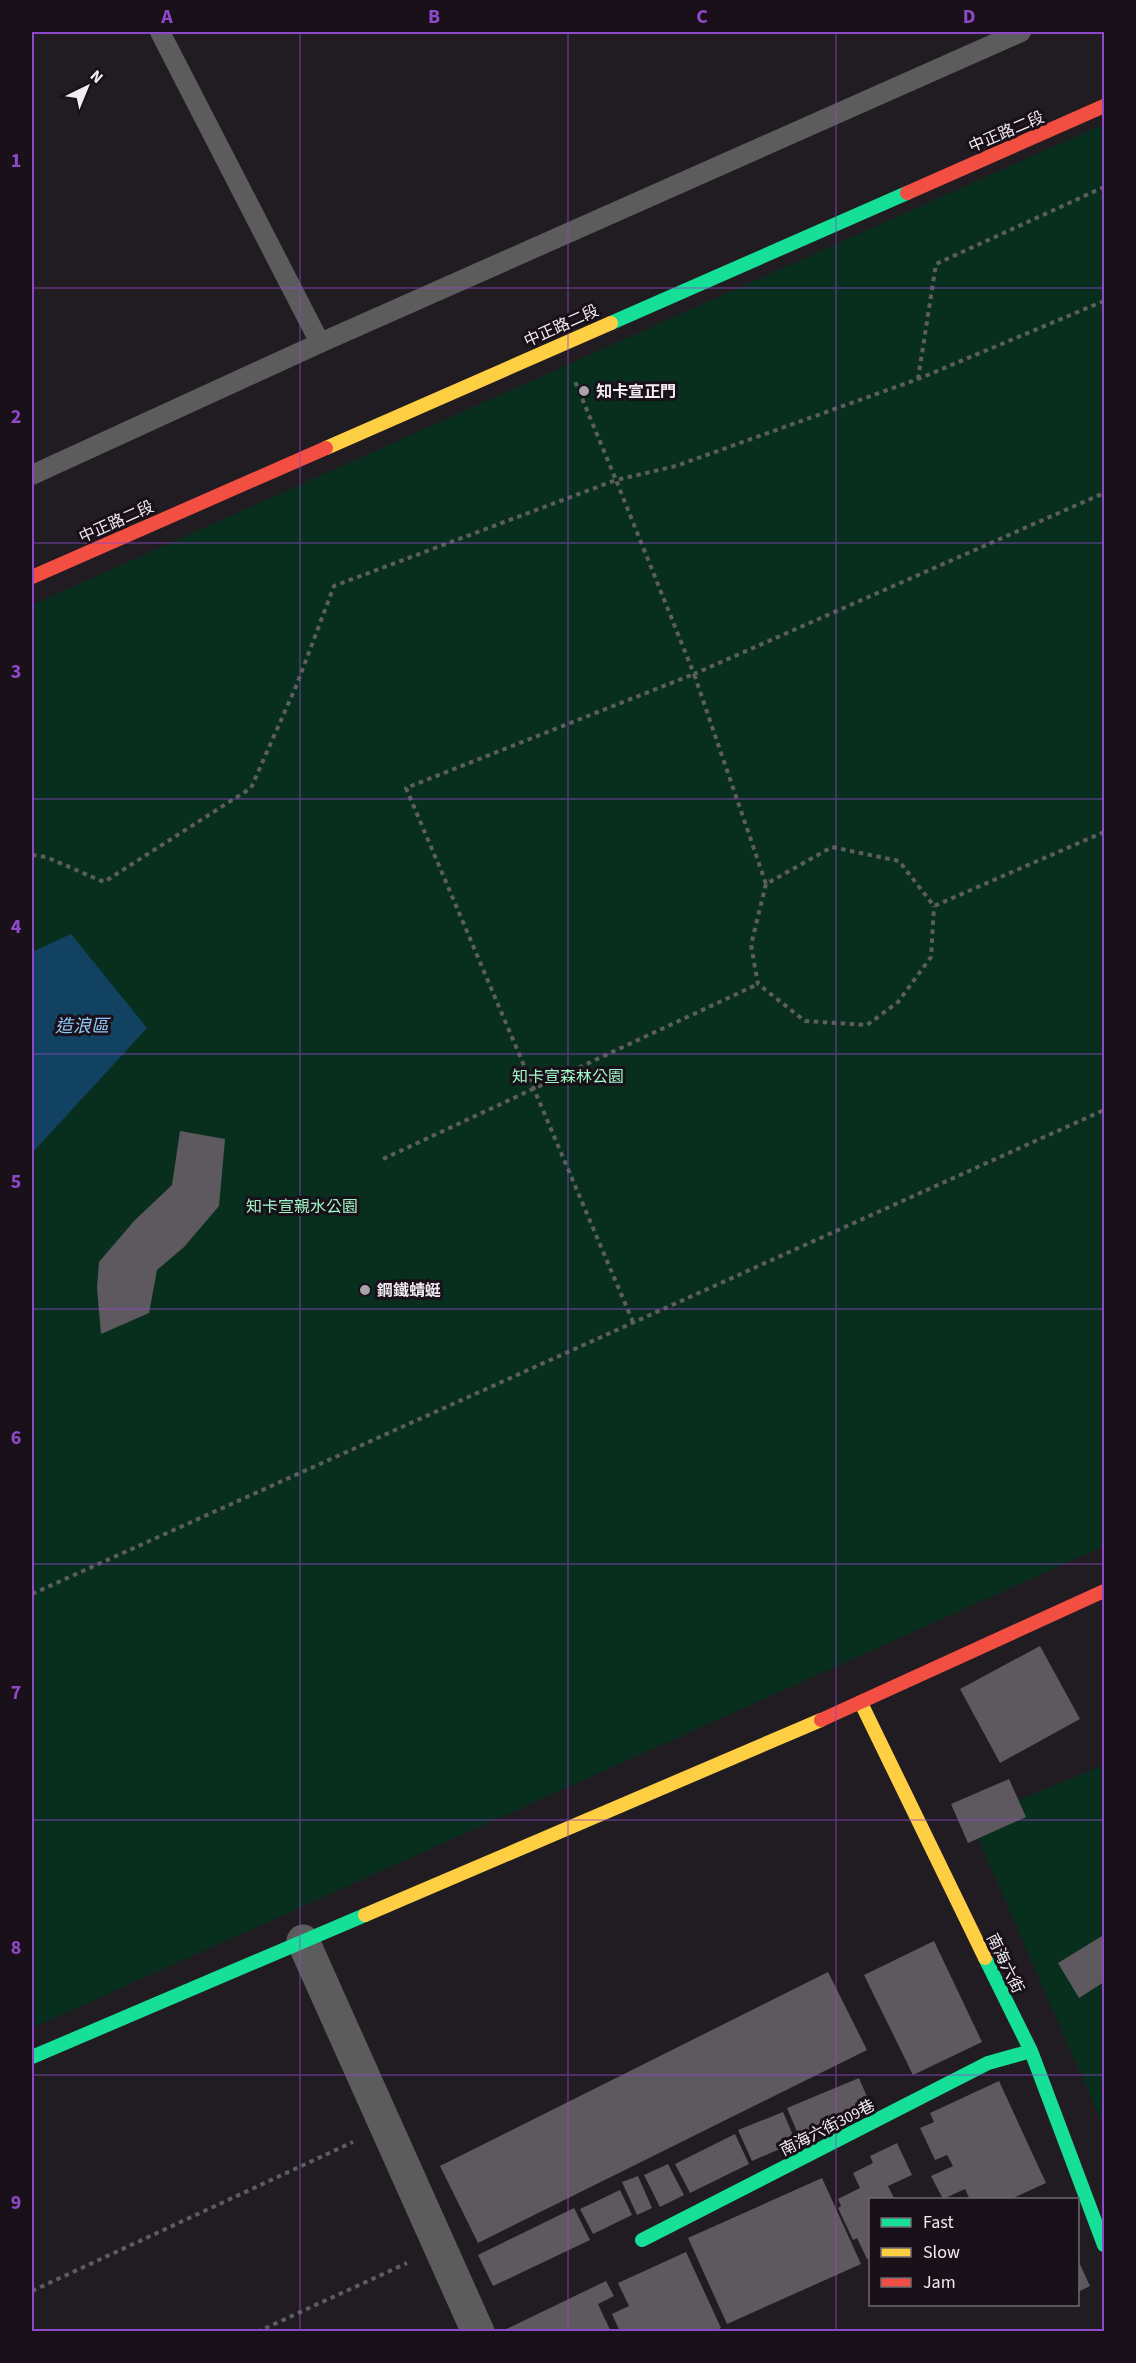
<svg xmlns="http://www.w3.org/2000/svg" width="1136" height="2363" viewBox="0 0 1136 2363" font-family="'Source Sans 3','Noto Sans TC',sans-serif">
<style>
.green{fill:#082f1e}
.water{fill:#124261}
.building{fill:#5e595e}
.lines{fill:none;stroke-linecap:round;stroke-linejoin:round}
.path{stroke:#5d5d5e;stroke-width:4;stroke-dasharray:4.5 4.5;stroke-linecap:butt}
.lane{stroke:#5b5c5b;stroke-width:20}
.street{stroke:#5b5c5b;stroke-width:33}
.fast{stroke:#16e098;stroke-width:14}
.slow{stroke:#ffcf43;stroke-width:14}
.jam{stroke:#f24e42;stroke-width:14}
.grid{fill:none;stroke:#8d49c7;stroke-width:1.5;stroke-opacity:0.55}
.poi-dot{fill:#a8a3a9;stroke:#19101a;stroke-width:2}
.labels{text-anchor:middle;stroke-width:6;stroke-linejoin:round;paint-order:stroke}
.street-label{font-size:16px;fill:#f1ebf2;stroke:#19101a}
.poi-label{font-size:16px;font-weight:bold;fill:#f1ebf2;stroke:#19101a;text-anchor:start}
.park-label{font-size:16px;fill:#a0f7c7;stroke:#19101a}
.water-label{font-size:18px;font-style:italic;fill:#8ec8f4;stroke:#19101a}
.neatline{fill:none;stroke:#8d49c7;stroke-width:2}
.grid-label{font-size:20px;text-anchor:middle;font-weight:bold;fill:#8d49c7}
</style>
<rect width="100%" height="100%" fill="#211c21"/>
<path class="green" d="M1104 124V1546L32 2028V605Z
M1104 1765V2127L970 1820Z"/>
<path class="water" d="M71 934 147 1028 32 1153V952Z"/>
<path class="building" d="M180 1131 225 1139 219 1206 184 1247 157 1270 149 1313 101 1334 97 1288 99 1262 134 1221 172 1185Z
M1040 1646 1080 1719 1000 1763 960 1689Z
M1009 1779 1026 1817 968 1843 951 1804Z
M1102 1936 1104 1940V1982L1079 1998 1058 1963Z
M934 1941 982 2042 913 2075 864 1975Z
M828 1972 867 2050 478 2243 440 2166Z
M859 2078 873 2111 801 2141 787 2108Z
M999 2081 1046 2183 1009 2200H970L965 2189 943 2199 931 2176 953 2166 947 2155 935 2160 920 2128 934 2122 930 2113Z
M783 2112 796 2142 752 2161 738 2130Z
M735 2134 749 2164 690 2193 675 2164Z
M897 2143 912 2175 888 2186 895 2200H870V2258L867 2259 857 2238 853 2240 838 2208 841 2206 838 2199 860 2188 853 2173 873 2163 870 2156Z
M668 2164 684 2195 660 2207 644 2175Z
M638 2176 652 2208 637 2215 622 2182Z
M822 2178 861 2264 727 2324 688 2238Z
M620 2190 632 2215 593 2234 580 2209Z
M574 2208 590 2240 493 2286 478 2255Z
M686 2252 721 2328 713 2332H620L612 2314 629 2306 618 2283Z
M1078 2260 1090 2286 1078 2292Z
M606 2281 614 2296 598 2304 611 2332H500Z"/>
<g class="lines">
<path class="path" d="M1104 301 918 379 676 466 616 480 694 674 1104 493
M918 379 936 264 1104 187
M32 855 46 857 104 882 251 788 297 684 334 586 616 480 574 379
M766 884 751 945 758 984 805 1021 867 1025 898 1002 931 957 934 906
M383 1159 758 984
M633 1322 406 788 694 674 766 884 832 847 899 861 934 906 1104 832
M32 1594 1104 1110
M32 2291 353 2142
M257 2332 407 2263"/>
<path class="lane" d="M160 32 320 343
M32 475 320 343 1021 32"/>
<path class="street" d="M303 1941 478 2332"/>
<path class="fast" d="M611 323 907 193
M985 1958 1031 2051 1104 2245
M32 2057 365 1915
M642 2240 988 2063 1031 2051"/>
<path class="slow" d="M326 448 611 323
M861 1703 985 1958
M365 1915 821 1720"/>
<path class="jam" d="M907 193 1104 106
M32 577 326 448
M821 1720 1104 1591"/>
</g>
<path class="grid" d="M300 32V2332M568 32V2332M836 32V2332M32 288H1104M32 543H1104M32 799H1104M32 1054H1104M32 1309H1104M32 1564H1104M32 1820H1104M32 2075H1104"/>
<g class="poi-dot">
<circle cx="584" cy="391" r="6"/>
<circle cx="365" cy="1290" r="6"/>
</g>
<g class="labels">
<g class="street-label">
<text transform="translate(1006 131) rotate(-23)" y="6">中正路二段</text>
<text transform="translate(561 325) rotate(-24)" y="6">中正路二段</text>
<text transform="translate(116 521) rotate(-24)" y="6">中正路二段</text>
<text transform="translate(1006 1963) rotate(64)" y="6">南海六街</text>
<text transform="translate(827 2127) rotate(-27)" y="6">南海六街309巷</text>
</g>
<g class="poi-label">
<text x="596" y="397">知卡宣正門</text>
<text x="377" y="1296">鋼鐵蜻蜓</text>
</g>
<g class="park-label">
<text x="568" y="1082">知卡宣森林公園</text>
<text x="302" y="1212">知卡宣親水公園</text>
</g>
<g class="water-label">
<text x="82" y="1032">造浪區</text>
</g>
</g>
<rect width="1136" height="2363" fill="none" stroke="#19101a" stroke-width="66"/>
<rect x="869" y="2198" width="210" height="108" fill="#19101a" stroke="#6f6870" stroke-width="1.5"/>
<rect x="881" y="2218" width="30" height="9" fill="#16e098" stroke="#6f6870" stroke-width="1.5"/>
<text x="923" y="2228" font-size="18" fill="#f1ebf2">Fast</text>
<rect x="881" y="2248" width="30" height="9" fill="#ffcf43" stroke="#6f6870" stroke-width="1.5"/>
<text x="923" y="2258" font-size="18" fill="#f1ebf2">Slow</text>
<rect x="881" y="2278" width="30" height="9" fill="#f24e42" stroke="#6f6870" stroke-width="1.5"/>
<text x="923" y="2288" font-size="18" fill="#f1ebf2">Jam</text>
<g transform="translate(87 87) rotate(43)" stroke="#19101a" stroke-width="4.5" paint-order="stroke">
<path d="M0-4.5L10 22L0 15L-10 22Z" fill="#f1ebf2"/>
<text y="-9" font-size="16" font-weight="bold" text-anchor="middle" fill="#f1ebf2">N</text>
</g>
<rect x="33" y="33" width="1070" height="2297" class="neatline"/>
<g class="grid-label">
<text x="167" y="23">A</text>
<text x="434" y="23">B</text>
<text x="702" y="23">C</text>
<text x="969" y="23">D</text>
<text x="16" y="167">1</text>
<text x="16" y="423">2</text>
<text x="16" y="678">3</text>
<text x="16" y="933">4</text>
<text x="16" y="1188">5</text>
<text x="16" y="1444">6</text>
<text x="16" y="1699">7</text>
<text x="16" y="1954">8</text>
<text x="16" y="2209">9</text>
</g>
</svg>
